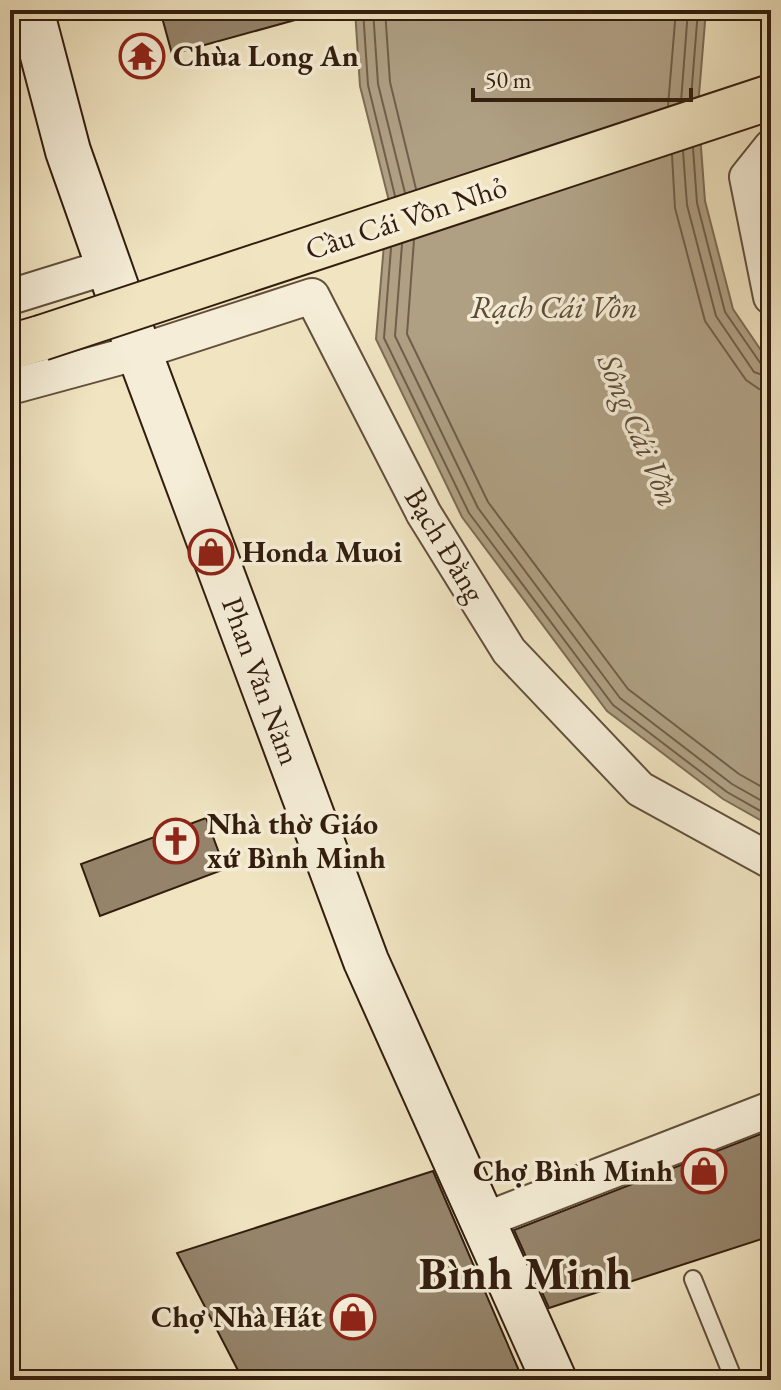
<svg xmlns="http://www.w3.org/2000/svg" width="781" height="1390" viewBox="0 0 781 1390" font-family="'EB Garamond',serif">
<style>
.water{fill:#afa084;stroke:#7d6c55;stroke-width:2}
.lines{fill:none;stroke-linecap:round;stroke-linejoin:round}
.shore{stroke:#705e49;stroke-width:2}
.building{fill:#95846b;stroke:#321d0e;stroke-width:2}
.lane-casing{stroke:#624f3b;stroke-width:20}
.street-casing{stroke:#624f3b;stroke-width:38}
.secondary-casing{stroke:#321d0e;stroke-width:48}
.highway-casing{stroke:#321d0e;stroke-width:48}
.lane{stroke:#f5edd7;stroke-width:16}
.street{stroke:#f5edd7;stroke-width:34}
.secondary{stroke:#f5edd7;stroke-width:44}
.highway{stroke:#f0e4c1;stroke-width:44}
.highway-bridge-casing{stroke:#321d0e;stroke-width:48;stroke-linecap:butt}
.highway-bridge{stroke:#f0e4c1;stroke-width:44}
.labels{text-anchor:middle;stroke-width:7;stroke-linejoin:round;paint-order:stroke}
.poi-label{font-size:30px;font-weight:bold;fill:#321d0e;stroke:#f5edd7;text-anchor:start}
.street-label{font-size:30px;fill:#321d0e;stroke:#f5edd7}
.water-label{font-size:32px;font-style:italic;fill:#5e4b37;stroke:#f5edd7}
.town-label{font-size:46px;font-weight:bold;fill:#321d0e;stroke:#f5edd7}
</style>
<rect width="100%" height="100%" fill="#f0e4c1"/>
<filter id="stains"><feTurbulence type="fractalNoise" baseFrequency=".0025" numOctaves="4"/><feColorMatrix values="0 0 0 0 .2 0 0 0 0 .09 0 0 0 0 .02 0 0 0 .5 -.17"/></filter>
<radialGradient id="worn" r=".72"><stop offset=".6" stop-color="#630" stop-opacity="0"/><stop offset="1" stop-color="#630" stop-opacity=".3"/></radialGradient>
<path class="water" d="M355 10H706L698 107 705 201 733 309 771 365V826L723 799 607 711 462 517 376 339 388 197 360 86Z"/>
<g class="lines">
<path class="shore" d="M363 10 368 85 395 196
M373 10 378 84 405 193
M385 10 390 82 416 189
M691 98 698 10
M681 102 688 10
M668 106 676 10
M693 148 697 203 725 312 761 364 771 368
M683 151 687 205 716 316 754 372 771 378
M672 155 675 208 705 321 746 380 759 389 771 390
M414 240 407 334 488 502 628 689 739 774 771 792
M402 244 395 336 478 508 620 698 732 784 771 806
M391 248 384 338 469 513 613 705 727 792 771 817"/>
</g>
<path class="building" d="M160 10H305L306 17 172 54Z
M206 818 225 869 100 916 81 864Z
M771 1130V1236L549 1308 514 1230Z
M433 1171 523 1380H243L177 1253Z"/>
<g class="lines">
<g class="lane-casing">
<path id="lane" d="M693 1279 734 1380"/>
</g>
<g class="street-casing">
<path id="street" d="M771 147 747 177 771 297
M10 297 110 266
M10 387 139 352 312 296 424 514 509 651 640 789 771 861
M482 1221 771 1109"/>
</g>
<g class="secondary-casing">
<path id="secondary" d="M31 10 68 151 139 352 366 961 554 1380"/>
</g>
<g class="highway-casing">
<path id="highway" d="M10 347 41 338"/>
</g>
<use href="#lane" class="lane"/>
<use href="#street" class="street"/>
<use href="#secondary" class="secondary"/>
<use href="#highway" class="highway"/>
<g class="highway-bridge-casing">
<path id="highway-bridge" d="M41 338 771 97"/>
</g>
<use href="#highway-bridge" class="highway-bridge"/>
</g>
<defs>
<g id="temple-ring" transform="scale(2.3)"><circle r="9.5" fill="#f5edd7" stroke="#8f2418" stroke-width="1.5"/><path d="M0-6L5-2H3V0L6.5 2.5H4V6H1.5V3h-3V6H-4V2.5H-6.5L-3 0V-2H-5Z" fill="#8f2418"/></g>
<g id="shop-ring" transform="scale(2.3)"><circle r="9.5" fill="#f5edd7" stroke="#8f2418" stroke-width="1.5"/><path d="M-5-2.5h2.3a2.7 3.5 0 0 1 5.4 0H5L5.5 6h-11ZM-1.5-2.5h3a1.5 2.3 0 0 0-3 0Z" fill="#8f2418"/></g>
<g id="church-ring" transform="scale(2.3)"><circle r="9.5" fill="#f5edd7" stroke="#8f2418" stroke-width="1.5"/><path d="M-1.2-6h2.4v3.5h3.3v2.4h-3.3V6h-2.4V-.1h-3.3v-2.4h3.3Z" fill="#8f2418"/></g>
</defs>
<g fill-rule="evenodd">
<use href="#temple-ring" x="142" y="56"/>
<use href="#shop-ring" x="211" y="552"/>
<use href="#church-ring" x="176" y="841"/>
<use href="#shop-ring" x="704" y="1171"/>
<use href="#shop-ring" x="353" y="1317"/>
</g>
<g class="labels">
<g class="poi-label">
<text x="173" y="66">Chùa Long An</text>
<text x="242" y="562">Honda Muoi</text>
<text x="207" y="834">Nhà thờ Giáo<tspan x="207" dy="34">xứ Bình Minh</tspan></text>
<text x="673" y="1181" text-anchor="end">Chợ Bình Minh</text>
<text x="322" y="1327" text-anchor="end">Chợ Nhà Hát</text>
</g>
<g class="street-label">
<text transform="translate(406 218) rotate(-18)" y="10">Cầu Cái Vồn Nhỏ</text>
<text transform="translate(445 545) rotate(59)" y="10">Bạch Đằng</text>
<text transform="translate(261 681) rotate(70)" y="10">Phan Văn Năm</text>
</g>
<g class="water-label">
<text x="554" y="318">Rạch Cái Vồn</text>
<text transform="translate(639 430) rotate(67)" y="11">Sông Cái Vồn</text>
</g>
<g class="town-label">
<text x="525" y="1289">Bình Minh</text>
</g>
</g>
<rect width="781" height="1390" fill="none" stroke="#f0e4c1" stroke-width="40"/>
<rect x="12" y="12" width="757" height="1366" fill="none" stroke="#321d0e" stroke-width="4"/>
<rect x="20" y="20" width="741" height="1350" fill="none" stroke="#321d0e" stroke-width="2"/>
<path d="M473 88v12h218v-12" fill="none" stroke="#321d0e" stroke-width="4"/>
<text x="485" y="88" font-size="24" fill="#321d0e" stroke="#f5edd7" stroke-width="6" paint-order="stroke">50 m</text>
<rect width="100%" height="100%" filter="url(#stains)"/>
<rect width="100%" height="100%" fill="url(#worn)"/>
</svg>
